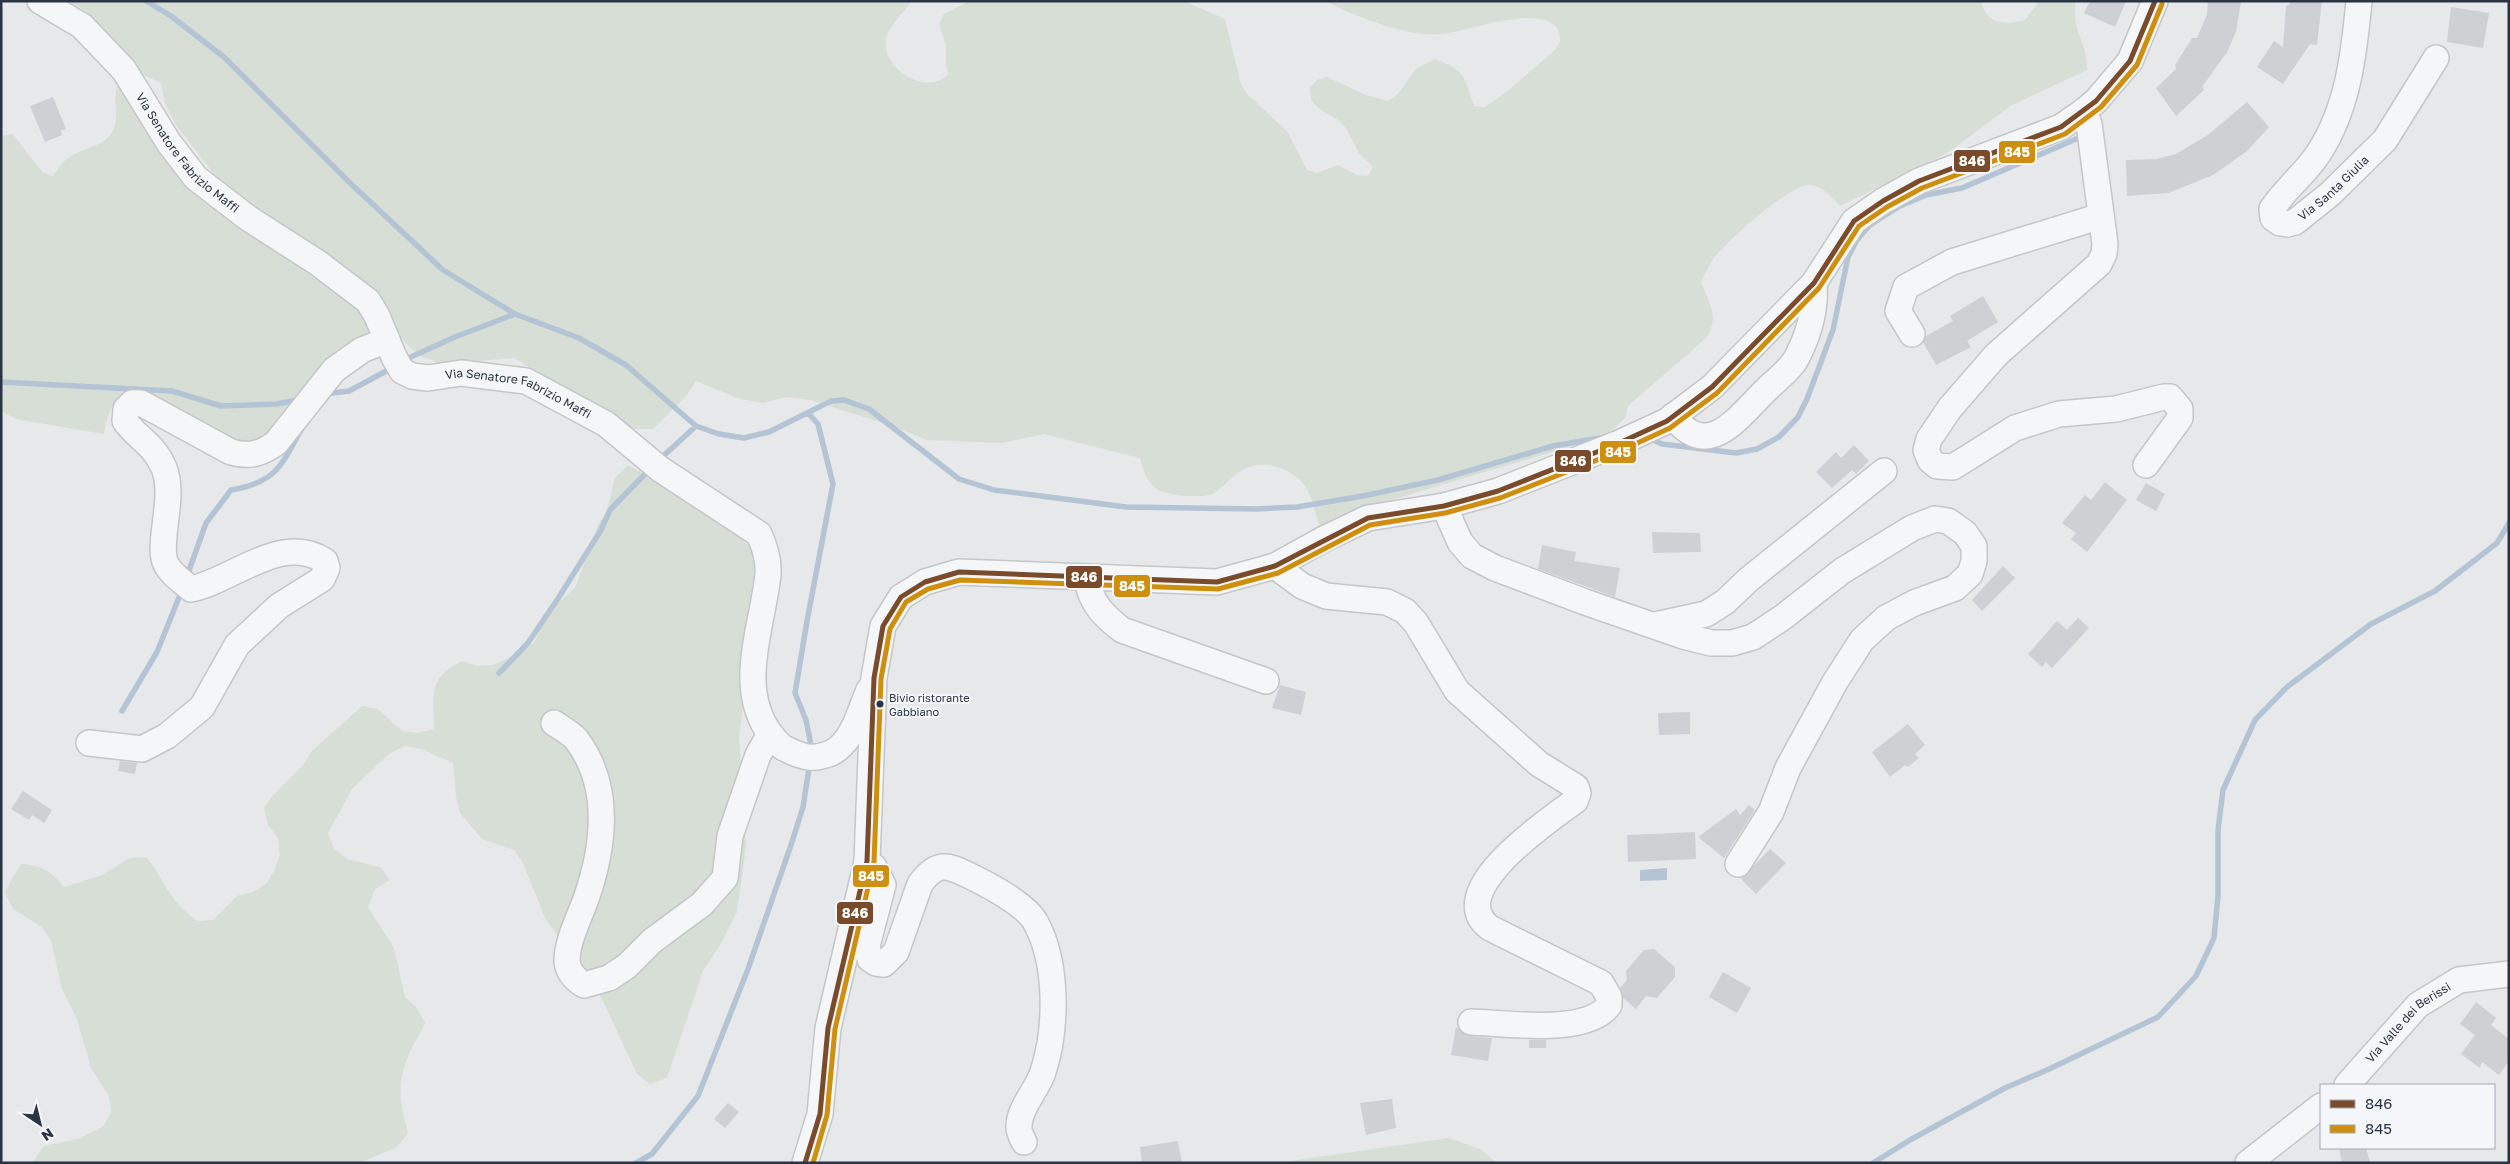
<svg xmlns="http://www.w3.org/2000/svg" width="2510" height="1164" viewBox="0 0 2510 1164" font-family="'Golos Text',sans-serif">
<style>
.green{fill:#d6ded6}
.water{fill:#b4c4d5}
.lines{fill:none;stroke-linecap:round;stroke-linejoin:round}
.stream{stroke:#b4c4d5;stroke-width:5.5}
.building{fill:#ced0d3}
.minor-casing{stroke:#c4c6c8;stroke-width:28}
.minor{stroke:#f5f6f7;stroke-width:25}
.bus-1-casing{stroke:#f4f6f9;stroke-width:9}
.bus-2-casing{stroke:#f4f6f9;stroke-width:9}
.bus-1{stroke:#7a4b2a;stroke-width:5}
.bus-2{stroke:#ce8f0e;stroke-width:5}
.bus-dot{fill:#2b3445;stroke:#f4f6f9;stroke-width:2}
.labels{text-anchor:middle;stroke-width:4;stroke-linejoin:round;paint-order:stroke}
.bus-label{font-size:11px;fill:#2b3445;stroke:#f4f6f9;text-anchor:start}
.street-label{font-size:12px;fill:#2b3445;stroke:#f4f6f9}
.line-badge{stroke:#f4f6f9;stroke-width:2}
.badge-label{font-size:14px;text-anchor:middle;font-weight:bold;fill:#fff}
</style>
<rect width="100%" height="100%" fill="#e6e8ea"/>
<path class="green" d="M68 1H912C905 11 893 22 888 33 874 63 923 99 949 74L946 67V45L939 24 944 14 969 1H1184L1225 19 1241 84 1247 94 1287 131 1307 170 1317 173 1338 165 1357 175 1368 176 1373 167 1359 153 1346 128 1338 120 1318 108 1311 100 1310 88 1317 80 1327 77 1366 95 1388 101 1397 95 1416 69 1435 59C1466 71 1464 76 1474 106L1485 107 1504 94 1554 51 1560 42C1560 39 1560 34 1559 31 1544 1 1467 32 1442 34 1434 35 1424 34 1416 33 1398 32 1341 11 1326 1H1981C1987 25 2005 25 2025 20L2039 1H2076C2070 27 2088 44 2087 70L2012 105 1946 154 1840 206C1831 197 1823 186 1810 185 1791 183 1726 242 1714 258 1709 265 1705 274 1701 282 1709 303 1720 317 1706 338L1628 406 1625 418 1606 436 1391 500 1321 529C1316 516 1313 501 1307 489 1294 468 1262 457 1241 471 1231 477 1224 487 1214 493 1203 499 1165 496 1155 488 1146 480 1143 469 1140 458L1044 434 1002 443 927 440 892 426 811 400 786 397 763 403 740 399 696 381 687 395 653 429H629L587 399 567 390 514 358 442 364 420 356 402 340 393 320 365 283 266 218 217 178 176 125 165 104 161 83 139 73 127 56 87 12Z
M117 86 127 94 186 186 358 309 372 329 367 341 316 376 309 379C302 417 276 430 247 450L143 392 126 389C112 403 107 414 104 434L16 419 1 411V136L13 134 42 172 53 176C57 171 62 162 68 158 82 147 110 147 115 125 118 114 113 101 117 86Z
M628 465 722 521 750 547 759 579 739 737 746 846 737 912 722 942 703 971 667 1078 650 1084 637 1074 602 999 545 918 523 863 514 850 482 839 460 813 456 797 453 763 422 749 405 746 390 753 352 789 328 833 334 849 347 859 380 867 390 880 375 889 368 907 394 948 405 997 417 1008 425 1023C421 1034 413 1043 409 1054 396 1084 400 1104 408 1133L397 1147 359 1163H32L44 1146 78 1139 103 1127 111 1112 109 1096 91 1068 77 1019 62 989 51 941 42 927 13 909 5 893 12 878 22 864C43 866 50 871 64 887L102 875 130 858 146 857C158 870 161 882 172 896 178 906 188 914 197 921L213 920 237 896 253 892 266 884 274 871 280 855 278 838 268 825 264 808 274 794 303 765 312 751 362 706 378 709 402 731 418 733 434 729C434 693 427 679 462 661L477 666 493 665 523 652 535 641 549 611 575 588 598 525 607 511 615 478Z
M1449 1138 1480 1149 1497 1163H1277Z"/>
<path class="water" d="M1667 868V880L1640 881V870Z"/>
<g class="lines">
<path class="stream" d="M146 1 171 16 225 58 349 182 443 270 515 314 579 338 626 365 696 426 719 434 744 438 769 432 831 401 844 400 869 409 959 479 994 490 1126 507 1257 509 1297 507 1363 496 1438 480 1553 446 1606 437
M402 361 455 337 515 314
M1 382 172 391 221 406 276 404 299 400
M325 394 349 391 392 368
M809 414 818 424 833 484 807 621 795 693 806 720 812 750
M1649 438 1662 444 1736 453 1757 449 1779 437 1798 417 1807 399 1833 330 1848 257 1857 240 1870 225 1898 207 1926 195 1962 188 2083 136
M659 460 696 426
M187 576 206 523 231 490C277 482 281 466 302 428
M499 673 528 643 559 597 601 530 610 510 651 468
M122 711 157 652 182 590
M636 1163 652 1154 698 1096 748 969 791 845 803 807 810 762
M1873 1163 1910 1140 2005 1088 2047 1070 2158 1017 2196 976 2214 938 2218 896V830L2223 790 2255 720 2287 687 2371 624 2435 591 2497 543 2509 523"/>
</g>
<path class="building" d="M2090 1H2126L2115 27 2084 13Z
M2208 1H2241L2236 32 2227 52 2202 87 2204 90 2176 116 2156 88 2176 69 2175 65 2192 38H2197L2207 14Z
M2290 1H2322L2317 45 2310 44 2283 84 2257 67 2274 41 2283 47 2286 6 2290 4Z
M2451 7 2489 13 2483 48 2447 42Z
M53 97 66 129 61 130 62 135 45 142 30 106Z
M2247 102 2269 127 2247 151 2213 175 2168 193 2127 196 2126 160 2157 159 2176 154 2208 135Z
M1983 296 1998 322 1967 341 1971 347 1936 365 1923 342 1926 336 1953 321 1950 316Z
M1854 445 1869 461 1856 474 1852 470 1832 488 1816 472 1836 452 1841 458Z
M2105 482 2127 500 2087 552 2071 539 2076 533 2062 523 2085 495 2091 500Z
M2146 483 2165 494 2156 511 2136 500Z
M1652 532 1700 533 1701 552 1653 553Z
M1542 545 1576 552 1574 561 1620 568 1615 597 1538 569Z
M2003 566 2015 578 1982 611 1972 600Z
M2078 618 2089 628 2052 668 2046 662 2042 667 2028 654 2057 621 2067 630Z
M1280 685 1306 692 1301 715 1272 708Z
M1690 712V734L1659 735 1658 713Z
M1908 724 1925 745 1915 754 1919 758 1908 767 1905 765 1890 777 1872 752Z
M120 761 137 763 135 774 118 771Z
M23 791 52 810 44 823 32 815 29 820 11 809Z
M1749 805 1755 810 1724 858 1698 837 1736 809 1740 815Z
M1695 832 1696 859 1628 862 1627 835Z
M1770 849 1786 863 1756 894 1741 879Z
M1654 949 1675 967V977L1657 998 1646 996 1636 1009 1623 998 1620 988 1627 980 1626 971 1644 950Z
M1723 972 1751 988 1737 1013 1709 997Z
M2476 1002 2496 1018 2491 1025 2509 1039V1061L2499 1075 2482 1062 2480 1068 2461 1054 2475 1035 2460 1024Z
M1456 1027 1470 1036 1492 1038 1488 1061 1451 1055Z
M1529 1040H1546V1048H1529Z
M1392 1099 1396 1128 1366 1135 1360 1103Z
M728 1103 739 1112 725 1128 714 1119Z
M1178 1141 1182 1163H1142L1140 1147Z
M2339 1148H2366L2370 1163H2342Z"/>
<g class="lines">
<g class="minor-casing">
<g id="minor">
<path id="s1" d="M40 1 82 26 124 70 169 143 196 178 248 218 318 263 368 301 377 316 394 357 402 371 412 376 428 378 461 373 526 381 606 424 660 469 759 534C765 547 769 559 768 574 763 626 735 688 771 735 777 742 780 747 788 750 805 758 813 760 831 753 853 743 860 710 869 690"/>
<path id="s2" d="M2359 1C2354 54 2348 109 2318 154 2305 174 2285 189 2272 209L2273 218 2280 223 2287 224 2295 222 2330 194 2385 140 2436 58"/>
<path d="M2084 111 2089 124 2105 244 2104 254 2099 264 1996 355 1950 408 1929 439 1926 450 1930 460 1937 466 1953 467 2015 428 2059 414 2116 409 2164 397H2170L2180 409V418L2146 465"/>
<path d="M1912 334 1898 311 1906 287 1952 262 2101 216"/>
<path d="M1673 416C1707 461 1736 420 1763 393 1773 382 1791 370 1797 357 1809 334 1816 309 1814 283"/>
<path d="M1444 506 1460 542 1472 556 1495 568 1585 602 1683 636 1711 643H1732L1753 637 1782 618 1842 571 1912 528 1935 519 1948 521 1965 533 1974 546V561L1970 574 1955 588 1914 603 1886 618 1862 640 1835 682 1788 768 1771 812 1738 864"/>
<path d="M1275 566 1302 586 1326 596 1387 602 1405 611 1416 623 1457 691 1539 764 1576 787 1578 793 1575 801C1549 820 1441 892 1490 928L1601 983 1609 997V1005C1587 1036 1505 1023 1471 1022"/>
<path d="M1087 578C1090 603 1104 616 1122 630L1266 681"/>
<path d="M1655 625 1706 614 1725 602 1748 580 1884 471"/>
<path d="M554 723C561 728 571 733 576 739 612 786 604 847 586 899 579 918 567 941 567 961 568 972 576 980 584 985L609 978 627 966 652 941 702 904 725 878 730 836 758 755 770 734"/>
<path d="M89 743 142 749 167 736 202 707 237 645 279 606 322 579 327 568 325 561C282 532 232 581 191 589 183 582 171 574 166 564 156 545 176 497 164 468 154 444 138 439 125 421L126 409 132 403H141L231 452C249 457 261 454 276 443L334 370 362 350 387 340"/>
<path d="M867 861 874 867 883 885 867 946 870 959 876 963 884 964 896 952 920 884C936 862 946 864 968 875 987 884 1027 905 1036 923 1058 964 1057 1029 1043 1072 1037 1090 1018 1109 1019 1128 1019 1132 1022 1138 1024 1142"/>
<path id="s3" d="M2347 1085 2418 1005 2459 980 2509 974"/>
<path d="M805 1163 820 1114 828 1028 867 861 874 678 883 626 901 597 925 582 959 572 1217 582 1275 566 1324 539 1368 518 1444 506 1498 491 1617 444 1667 421 1712 387 1814 283 1854 221 1883 201 1919 181 2061 127 2084 111 2096 101 2130 61 2155 1"/>
<path d="M2248 1163 2321 1106"/>
</g>
</g>
<use href="#minor" class="minor"/>
<g class="bus-1-casing">
<path id="bus-1" d="M805 1163 820 1114 828 1028 867 861 874 678 883 626 901 597 925 582 959 572 1217 582 1275 566 1368 518 1444 506 1498 491 1617 444 1667 421 1712 387 1814 283 1854 221 1883 201 1919 181 2061 127 2096 101 2130 61 2155 1"/>
</g>
<g class="bus-2-casing">
<path id="bus-2" d="M813 1163 827 1115 835 1029 874 862 881 679 890 629 906 602 928 589 960 580 1218 589 1278 573 1370 525 1445 513 1500 498 1620 451 1670 428 1717 393 1819 288 1859 226 1887 207 1922 188 2065 134 2101 107 2137 65 2162 4"/>
</g>
<use href="#bus-1" class="bus-1"/>
<use href="#bus-2" class="bus-2"/>
</g>
<circle class="bus-dot" cx="880" cy="704" r="4.5"/>
<g class="labels">
<g class="bus-label">
<text x="889" y="702">Bivio ristorante<tspan x="889" dy="14">Gabbiano</tspan></text>
</g>
<g class="street-label">
<text dy="4" stroke="none"><textPath href="#s1" startOffset="215">Via Senatore Fabrizio Maffi</textPath></text>
<text dy="4" stroke="none"><textPath href="#s2" startOffset="316">Via Santa Giulia</textPath></text>
<text dy="4" stroke="none"><textPath href="#s1" startOffset="651">Via Senatore Fabrizio Maffi</textPath></text>
<text dy="4" stroke="none"><textPath href="#s3" startOffset="88">Via Valle dei Berissi</textPath></text>
</g>
</g>
<g class="line-badge">
<rect x="1998" y="140" width="38" height="24" rx="5" fill="#ce8f0e"/>
<rect x="1953" y="149" width="38" height="24" rx="5" fill="#7a4b2a"/>
<rect x="1599" y="440" width="38" height="24" rx="5" fill="#ce8f0e"/>
<rect x="1554" y="449" width="38" height="24" rx="5" fill="#7a4b2a"/>
<rect x="1065" y="565" width="38" height="24" rx="5" fill="#7a4b2a"/>
<rect x="1113" y="574" width="38" height="24" rx="5" fill="#ce8f0e"/>
<rect x="852" y="864" width="38" height="24" rx="5" fill="#ce8f0e"/>
<rect x="836" y="901" width="38" height="24" rx="5" fill="#7a4b2a"/>
</g>
<g class="badge-label">
<text x="2017" y="157">845</text>
<text x="1972" y="166">846</text>
<text x="1618" y="457">845</text>
<text x="1573" y="466">846</text>
<text x="1084" y="582">846</text>
<text x="1132" y="591">845</text>
<text x="871" y="881">845</text>
<text x="855" y="918">846</text>
</g>
<rect width="2510" height="1164" fill="none" stroke="#2b3445" stroke-width="5"/>
<rect x="2320" y="1084" width="175" height="65" fill="#f4f6f9" stroke="#a4a8b1"/>
<rect x="2330" y="1100" width="25" height="8" fill="#7a4b2a" stroke="#a4a8b1"/>
<text x="2365" y="1109" font-size="15" fill="#2b3445">846</text>
<rect x="2330" y="1125" width="25" height="8" fill="#ce8f0e" stroke="#a4a8b1"/>
<text x="2365" y="1134" font-size="15" fill="#2b3445">845</text>
<g transform="translate(40 1124) rotate(145)" stroke="#f4f6f9" stroke-width="4" paint-order="stroke">
<path d="M0-4L9 19L0 12L-9 19Z" fill="#2b3445"/>
<text y="-8" font-size="14" font-weight="bold" text-anchor="middle" fill="#2b3445">N</text>
</g>
</svg>
